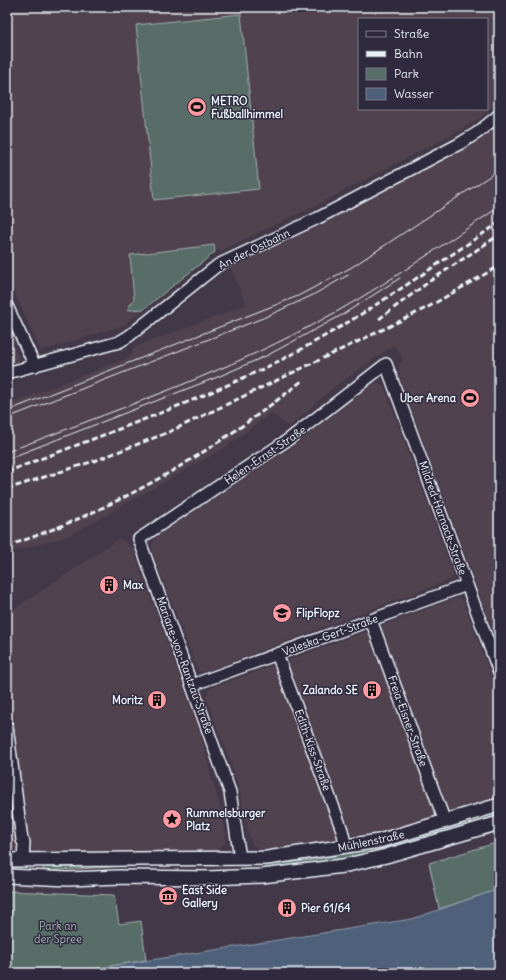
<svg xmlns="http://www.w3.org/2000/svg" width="506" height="980" viewBox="0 0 506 980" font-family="Delius,sans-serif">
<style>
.built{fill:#514250;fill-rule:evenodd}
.green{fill:#586d68;stroke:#a0afb0}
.water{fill:#4f617a;stroke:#8c9bac}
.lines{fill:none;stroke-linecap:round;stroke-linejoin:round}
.minor-casing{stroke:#e8f1f8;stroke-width:14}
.major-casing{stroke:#e8f1f8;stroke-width:16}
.minor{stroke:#2f2a3d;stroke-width:11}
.major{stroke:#2f2a3d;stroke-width:13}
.tram{stroke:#e8f1f8;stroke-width:1}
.rail{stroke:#e8f1f8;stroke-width:3;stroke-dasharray:6 3;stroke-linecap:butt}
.labels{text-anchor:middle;stroke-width:3;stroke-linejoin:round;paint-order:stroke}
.poi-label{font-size:11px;font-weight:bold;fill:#e8f1f8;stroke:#2f2a3d;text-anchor:start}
.street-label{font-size:11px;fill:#e8f1f8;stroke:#2f2a3d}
.park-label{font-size:11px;fill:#a7b6b7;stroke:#2f2a3d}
</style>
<rect width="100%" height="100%" fill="#433848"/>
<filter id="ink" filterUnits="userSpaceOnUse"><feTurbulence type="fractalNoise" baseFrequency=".025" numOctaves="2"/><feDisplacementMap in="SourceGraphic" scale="8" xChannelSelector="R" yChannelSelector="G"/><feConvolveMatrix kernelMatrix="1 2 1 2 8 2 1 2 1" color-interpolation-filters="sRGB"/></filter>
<g filter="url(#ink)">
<path class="built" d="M7 7H499V99L480 118 460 130 309 209 222 250H215V252L124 325 41 351 7 276ZM359 19H487V109H359Z
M499 123V647L400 378 399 365 404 361 394 345 333 388 289 427 271 413 224 448 69 536 7 553V405L132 356 133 348 246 305 230 266 315 227 463 149 479 139Z
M7 333 19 358V363L16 365 14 363 7 365Z
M372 382 379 383 385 389 453 573 452 579 205 672 198 671 153 554 152 547 154 540 160 534 295 445 364 390V385Z
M120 538 132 547 201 735 209 769 219 804 226 834 225 842 220 848 213 851 109 853 7 850V614Z
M460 598 464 603 499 697V798L451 813 446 810 439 793 442 792 436 776 433 777 432 773 435 772 429 756 426 757 425 754 427 752 422 736 419 737 417 733 420 732 414 716 411 717 410 714 413 713 407 697 404 698 403 694 405 692 400 677 397 678 395 673 398 672 392 656 389 657 388 653 391 652 385 637 382 638 380 630 383 625 454 599Z
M364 632 370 633 374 641 371 642 377 657 380 656 381 660 378 661 384 677H387L389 681 386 682 391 697H394L396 701 393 702 399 718 402 717 403 720 400 722 406 737H409L411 740 408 742 414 757H417L418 760 415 762 421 777 424 776 425 780 423 781 428 797 431 796 436 813 433 819 399 828 355 837 350 834 346 828 349 826 343 811 340 812 339 808 341 807 336 791 333 792 331 788 334 786 329 772 326 773 317 748 319 747 314 732 311 733 305 716 308 714 299 691 296 692 295 688 297 686 292 671 289 672 286 663 289 660Z
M272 666 276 667 280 675 277 676 283 692 286 691 287 695 285 696 293 720 296 719 298 723 295 724 298 733 301 732 303 736 300 737 313 771H316L317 775 314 776 320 791H323L324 795 322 796 328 812 331 811 332 815 329 816 334 830 337 829 338 837 334 840 288 848 259 849 253 845 250 840 237 781 206 696 211 688Z"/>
<path class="green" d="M241 14 259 189 154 200 136 25Z
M214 245 215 252 144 309 127 310 134 299 130 255Z
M499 811V815L386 851 344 860 265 871V865C347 860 421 835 499 811Z
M9 824 12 841 7 845V827Z
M499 842V889L439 909 429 863Z
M136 863 144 865 43 871V867H68Z
M7 891 114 895 119 924 141 921 146 960 68 973H7Z"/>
<path class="water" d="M499 889V973H68L412 919Z"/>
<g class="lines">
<g class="minor-casing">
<path id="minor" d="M7 306 35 366
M7 373 119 342 129 336 218 265 318 218 459 144 477 133 499 115
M371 620 445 822
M277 654 342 830 346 847
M192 685 467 585
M7 726 22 840 24 842 23 861
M240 858 230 792 139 539 289 439 386 364 499 672"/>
</g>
<g class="major-casing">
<path id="major" d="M7 860 267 858 379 841 499 805
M7 876 68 879 120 877 208 878 262 876 343 866 386 856 499 823"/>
</g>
<use href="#minor" class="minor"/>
<use href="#major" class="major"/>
<path class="tram" d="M7 411 298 296 352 267 499 170
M7 418 263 318 311 296 350 274
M7 452C109 412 215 377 312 325 376 292 439 247 499 207
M7 459 220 376 268 355 342 315 400 278"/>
<path class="rail" d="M379 319 430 281 499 235
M7 472C98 436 193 404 281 360 357 321 428 270 499 223
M7 489 97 460 169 432 386 328 430 306 499 266
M7 546C118 509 212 453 303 380"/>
</g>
</g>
<defs>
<g id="stadium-disc" transform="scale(1)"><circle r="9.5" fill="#ff9aa2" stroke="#2f2a3d"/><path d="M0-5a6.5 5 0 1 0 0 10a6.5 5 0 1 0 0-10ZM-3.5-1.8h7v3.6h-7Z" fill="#111"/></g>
<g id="building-disc" transform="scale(1)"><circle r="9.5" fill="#ff9aa2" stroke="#2f2a3d"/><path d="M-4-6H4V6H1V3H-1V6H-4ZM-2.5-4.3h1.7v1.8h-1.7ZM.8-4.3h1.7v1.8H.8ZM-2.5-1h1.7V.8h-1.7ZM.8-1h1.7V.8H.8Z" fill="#111"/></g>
<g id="school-disc" transform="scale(1)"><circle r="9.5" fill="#ff9aa2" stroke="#2f2a3d"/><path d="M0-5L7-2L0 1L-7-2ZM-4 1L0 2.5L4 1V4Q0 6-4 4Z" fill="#111"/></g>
<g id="sight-disc" transform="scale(1)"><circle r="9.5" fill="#ff9aa2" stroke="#2f2a3d"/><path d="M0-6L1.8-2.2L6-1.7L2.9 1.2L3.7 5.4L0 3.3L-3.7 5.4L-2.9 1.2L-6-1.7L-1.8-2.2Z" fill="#111"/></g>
<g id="museum-disc" transform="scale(1)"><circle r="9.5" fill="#ff9aa2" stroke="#2f2a3d"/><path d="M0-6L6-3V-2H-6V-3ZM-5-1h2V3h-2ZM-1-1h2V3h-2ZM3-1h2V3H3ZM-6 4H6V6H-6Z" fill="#111"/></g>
</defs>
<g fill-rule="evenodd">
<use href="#stadium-disc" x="197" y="107"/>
<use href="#stadium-disc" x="470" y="398"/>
<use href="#building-disc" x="109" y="585"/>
<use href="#school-disc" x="282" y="613"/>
<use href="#building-disc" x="372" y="690"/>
<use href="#building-disc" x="157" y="700"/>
<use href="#sight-disc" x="172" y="819"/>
<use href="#museum-disc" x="168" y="896"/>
<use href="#building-disc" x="287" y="908"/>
</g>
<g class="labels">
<g class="poi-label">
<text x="211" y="105">METRO<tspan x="211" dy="13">Fußballhimmel</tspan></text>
<text x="456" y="402" text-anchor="end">Uber Arena</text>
<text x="123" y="589">Max</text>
<text x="296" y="617">FlipFlopz</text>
<text x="358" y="694" text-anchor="end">Zalando SE</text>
<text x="143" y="704" text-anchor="end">Moritz</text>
<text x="186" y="817">Rummelsburger<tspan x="186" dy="13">Platz</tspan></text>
<text x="182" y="894">East Side<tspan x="182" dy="13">Gallery</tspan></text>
<text x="301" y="912">Pier 61/64</text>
</g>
<g class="street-label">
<text transform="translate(254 249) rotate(-26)" y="4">An der Ostbahn</text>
<text transform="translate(265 455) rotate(-34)" y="4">Helen-Ernst-Straße</text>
<text transform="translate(443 518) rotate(70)" y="4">Mildred-Harnack-Straße</text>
<text transform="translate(330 635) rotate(-20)" y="4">Valeska-Gert-Straße</text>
<text transform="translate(185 665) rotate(70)" y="4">Mariane-von-Rantzau-Straße</text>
<text transform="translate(408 721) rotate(70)" y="4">Freia-Eisner-Straße</text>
<text transform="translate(313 750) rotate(70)" y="4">Edith-Kiss-Straße</text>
<text transform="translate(371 841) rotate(-12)" y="4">Mühlenstraße</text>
</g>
<g class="park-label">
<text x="58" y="930">Park an<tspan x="58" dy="13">der Spree</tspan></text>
</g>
</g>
<rect width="506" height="980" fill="none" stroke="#2f2a3d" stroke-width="24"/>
<rect x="12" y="12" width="482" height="956" fill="none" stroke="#e8f1f8" stroke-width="1.5" filter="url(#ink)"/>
<rect x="358" y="18" width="130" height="92" fill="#2f2a3d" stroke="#797a88"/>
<rect x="366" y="31" width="20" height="6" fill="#2f2a3d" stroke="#797a88"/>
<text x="394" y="38" font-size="12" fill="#e8f1f8">Straße</text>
<rect x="366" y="51" width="20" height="6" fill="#e8f1f8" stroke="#797a88"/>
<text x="394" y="58" font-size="12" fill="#e8f1f8">Bahn</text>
<rect x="366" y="68" width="20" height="12" fill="#586d68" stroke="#797a88"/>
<text x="394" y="78" font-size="12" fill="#e8f1f8">Park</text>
<rect x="366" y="88" width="20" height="12" fill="#4f617a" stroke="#797a88"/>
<text x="394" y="98" font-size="12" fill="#e8f1f8">Wasser</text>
</svg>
